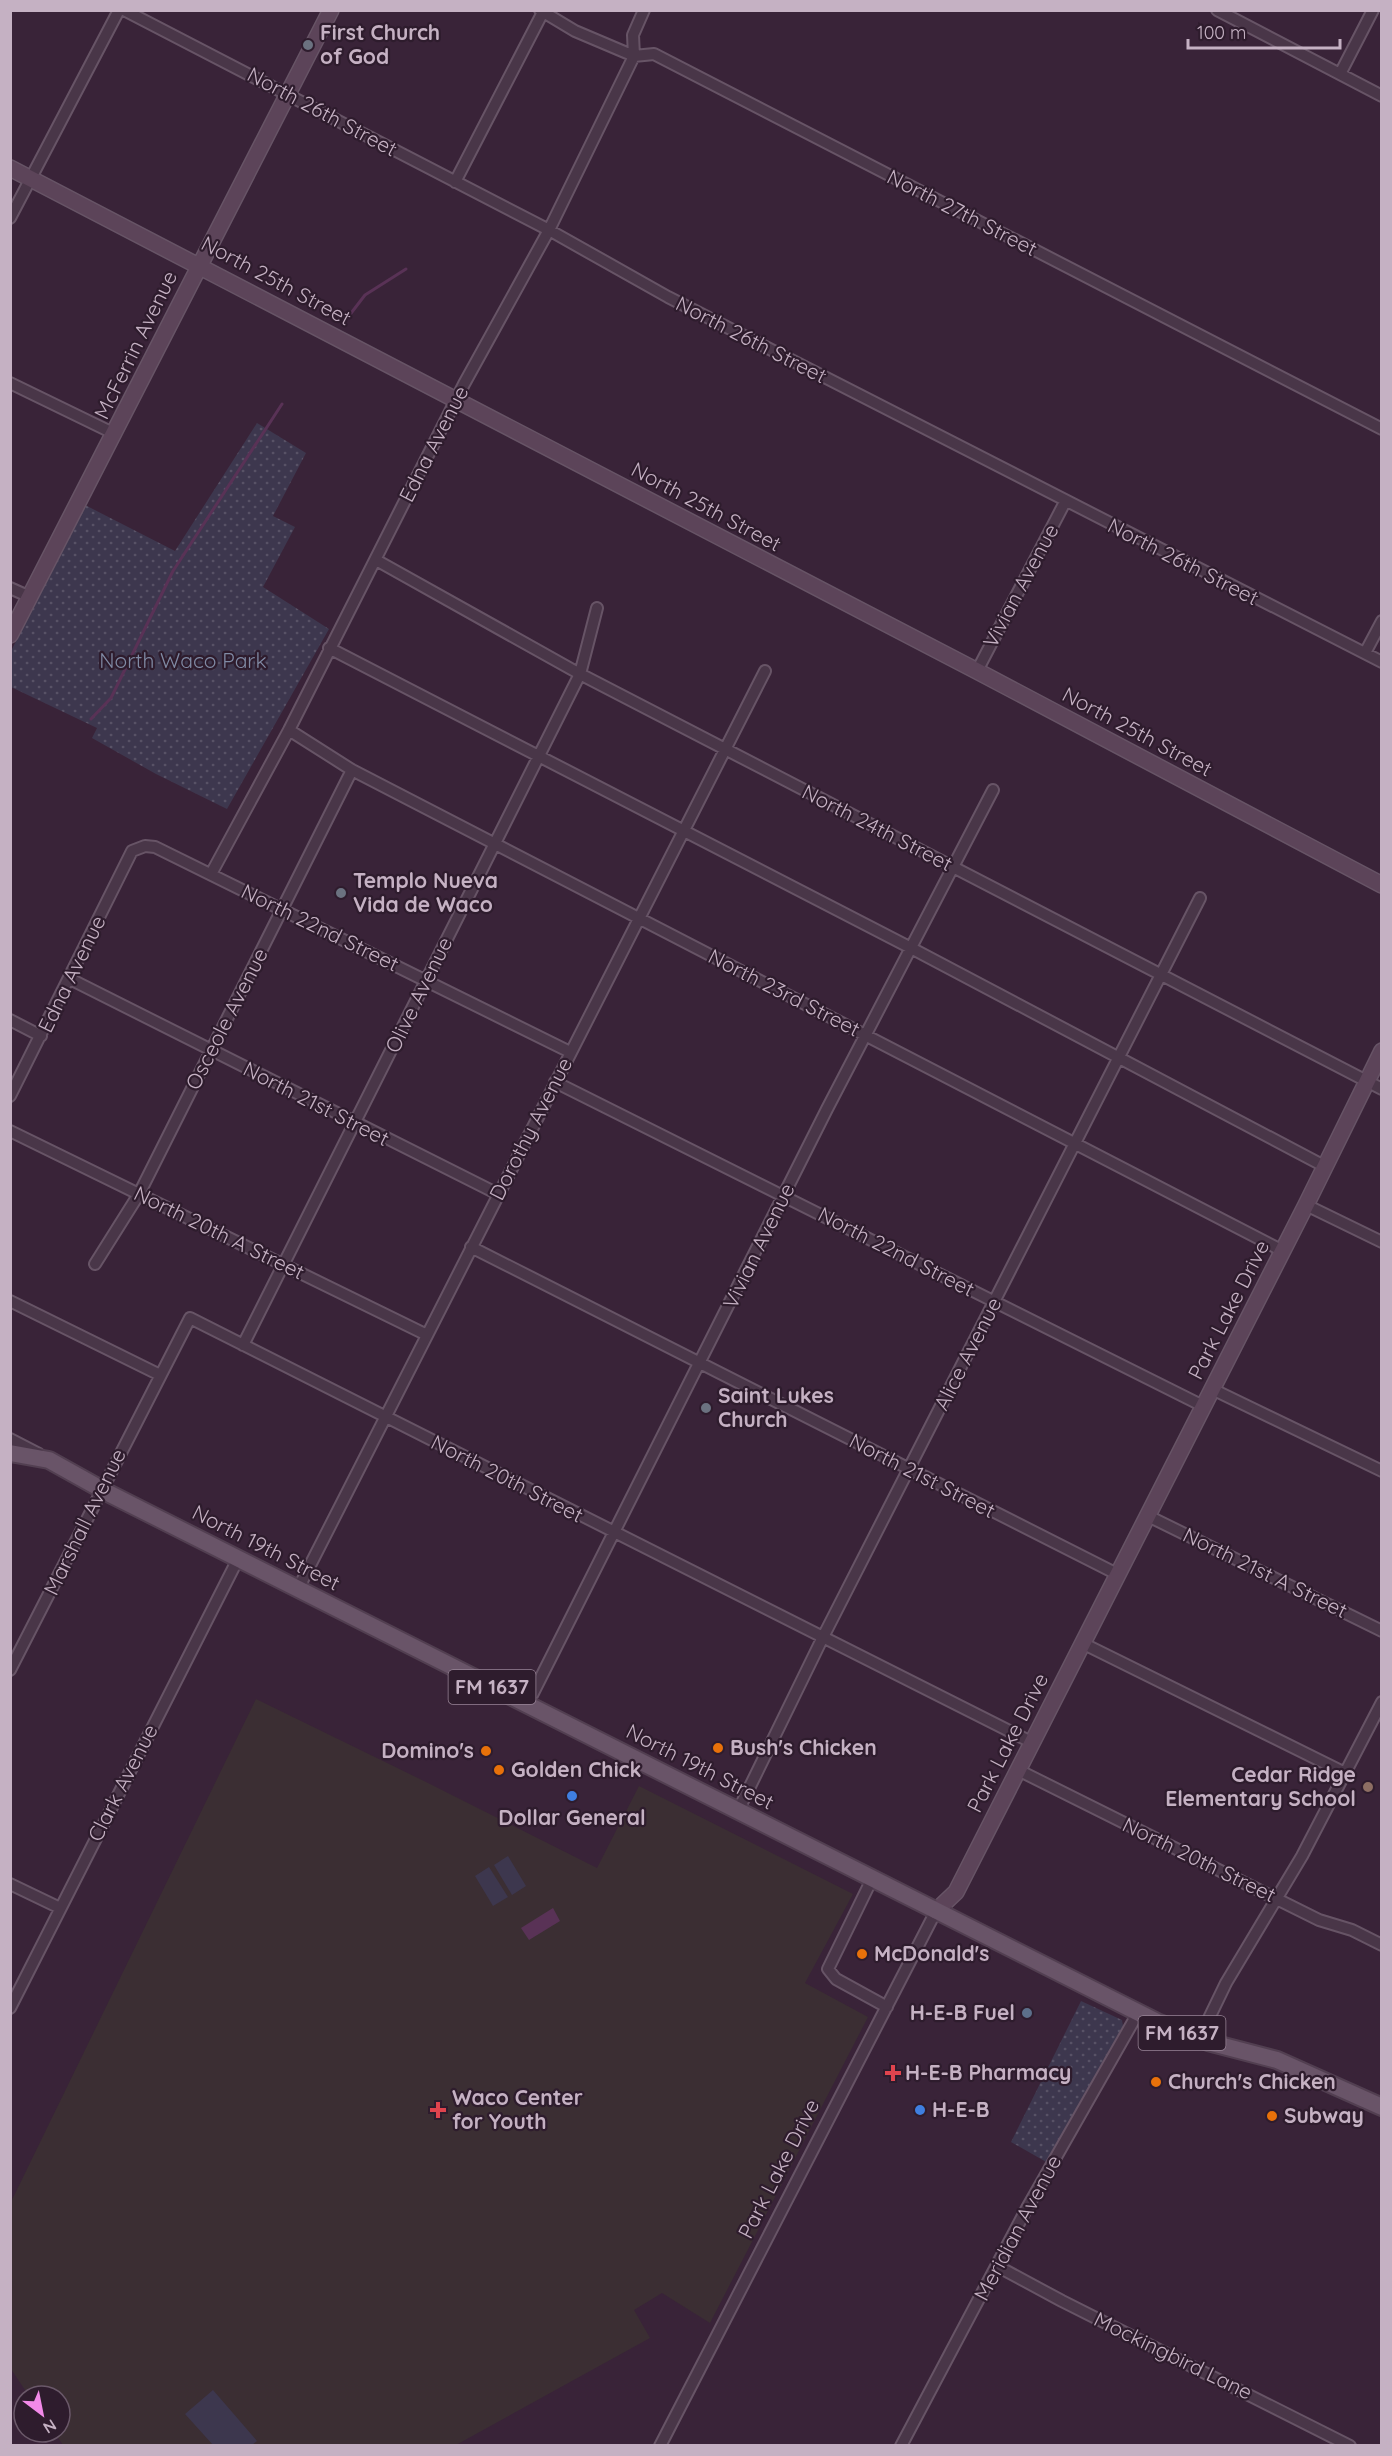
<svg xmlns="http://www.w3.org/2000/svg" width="1392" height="2456" viewBox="0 0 1392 2456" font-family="Quicksand,sans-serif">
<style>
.medical{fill:#3b2e33}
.grass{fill:url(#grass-dots)}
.garden{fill:#3d374e}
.water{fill:#593256}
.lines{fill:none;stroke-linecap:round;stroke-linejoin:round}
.stream{stroke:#593256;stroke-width:3}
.street-casing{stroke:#675466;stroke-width:14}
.secondary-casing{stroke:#675466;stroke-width:18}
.primary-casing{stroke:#523f51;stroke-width:20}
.street{stroke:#493648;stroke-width:10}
.secondary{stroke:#5c4459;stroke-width:15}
.primary{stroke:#695468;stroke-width:16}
.worship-dot{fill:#6b7280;stroke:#2e1c2d;stroke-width:2}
.food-dot{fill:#e8710a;stroke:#2e1c2d;stroke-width:2}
.education-dot{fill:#8d6e63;stroke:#2e1c2d;stroke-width:2}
.shop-dot{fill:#3f7fe0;stroke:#2e1c2d;stroke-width:2}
.service-dot{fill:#5c6f8a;stroke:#2e1c2d;stroke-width:2}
.health-dot{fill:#e0444e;stroke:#2e1c2d;stroke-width:2}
.labels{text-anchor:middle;stroke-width:4.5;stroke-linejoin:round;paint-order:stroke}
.shield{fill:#2e1c2d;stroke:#988496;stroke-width:1.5}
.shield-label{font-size:20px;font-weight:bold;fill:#c5b1c3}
.poi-label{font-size:21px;font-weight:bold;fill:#c5b1c3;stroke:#2e1c2d;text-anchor:start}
.street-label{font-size:21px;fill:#c5b1c3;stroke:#2e1c2d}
.park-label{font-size:21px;fill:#808ba5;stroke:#2e1c2d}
</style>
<defs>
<pattern id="grass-dots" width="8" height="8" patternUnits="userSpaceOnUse" patternTransform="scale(1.5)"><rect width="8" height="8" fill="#3d374e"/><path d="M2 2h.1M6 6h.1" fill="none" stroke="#585266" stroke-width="1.8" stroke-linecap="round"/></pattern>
</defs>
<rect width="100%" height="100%" fill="#392338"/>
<path class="medical" d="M256 1699 426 1782 597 1868 639 1786 853 1894 805 1983 868 2017 710 2323 662 2293 634 2310 650 2338 456 2445H63L54 2432H60V2396H29L11 2369 10 2204Z"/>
<path class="grass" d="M257 423 306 453 273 516 295 527 263 587 329 629 227 809 156 774 92 738 97 728 11 687V651L85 505 175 551Z
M1081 2001 1122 2020 1123 2026 1048 2163 1011 2142Z"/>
<path class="garden" d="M508 1856 526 1886 512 1895 494 1865Z
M489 1867 508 1897 493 1906 475 1876Z
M213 2390 257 2441 252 2445H213L185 2414Z"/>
<path class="water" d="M553 1908 560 1921 529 1940 521 1928Z"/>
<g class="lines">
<path class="stream" d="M345 321 365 295 406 269
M91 719 111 698 173 571 282 404"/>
<g class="street-casing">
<path id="street" d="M124 10 549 230 668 297 1382 662
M540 10 575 31 634 56 654 54 1382 429
M1217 10 1382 96
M1340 74 1373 10
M455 182 544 10
M10 218 119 10
M10 383 115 434
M376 560 580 674 1382 1089
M10 588 30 597
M329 648 911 948 1324 1166
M1365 653 1382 621
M977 671 1065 502
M289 730 352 770 1283 1251
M211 874 289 730 464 384 549 230 634 56 633 35 644 10
M70 979 498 1194
M10 1020 41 1036
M555 1082 1203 1406
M10 1096 132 851 145 846 155 847 570 1052
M10 1131 427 1335
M1306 1205 1382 1242
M471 1247 1117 1574
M95 1264 139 1194 352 770
M10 1301 160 1375
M243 1345 580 674 597 608
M1212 1389 1382 1471
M10 1439 39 1454
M1148 1516 1382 1631
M298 1589 765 671
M1082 1643 1345 1773
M10 1670 190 1318 1031 1742
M527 1705 827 1109 993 790
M1018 1770 1319 1920 1352 1930 1382 1945
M738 1811 823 1637 1200 898
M872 1879 828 1969 836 1979 887 2007
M10 1884 60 1908
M10 2008 238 1559
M1199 2039 1226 1983 1302 1856 1382 1702
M997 2266 1062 2301 1350 2446
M660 2446 936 1911
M901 2446 1027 2208 1138 2013"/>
</g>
<g class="secondary-casing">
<path id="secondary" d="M10 168 977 671 1382 885
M10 635 331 10
M936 1911 956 1892 1306 1205 1382 1051"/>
</g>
<g class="primary-casing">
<path id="primary" d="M10 1453 49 1460 110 1494 1157 2022 1208 2042 1277 2060 1382 2107"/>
</g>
<use href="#street" class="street"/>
<use href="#secondary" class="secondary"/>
<use href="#primary" class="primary"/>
</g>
<g class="worship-dot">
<circle cx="308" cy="45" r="6"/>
<circle cx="341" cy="893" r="6"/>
<circle cx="706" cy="1408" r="6"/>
</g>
<g class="food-dot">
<circle cx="718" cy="1748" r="6"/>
<circle cx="486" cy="1751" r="6"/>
<circle cx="499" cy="1770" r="6"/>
<circle cx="862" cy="1954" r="6"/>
<circle cx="1156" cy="2082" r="6"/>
<circle cx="1272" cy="2116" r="6"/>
</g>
<circle class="education-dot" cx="1368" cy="1787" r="6"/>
<g class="shop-dot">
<circle cx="572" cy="1796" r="6"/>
<circle cx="920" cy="2110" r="6"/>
</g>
<circle class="service-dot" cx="1027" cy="2013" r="6"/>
<g class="health-dot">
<path d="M890 2064h6v6h6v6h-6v6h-6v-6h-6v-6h6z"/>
<path d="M435 2101h6v6h6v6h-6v6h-6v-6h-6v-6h6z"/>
</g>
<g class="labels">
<g class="shield">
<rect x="448.5" y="1670" width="87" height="34" rx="4.5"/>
<rect x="1138.5" y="2016" width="87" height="34" rx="4.5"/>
</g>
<g class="shield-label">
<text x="492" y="1694">FM 1637</text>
<text x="1182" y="2040">FM 1637</text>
</g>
<g class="poi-label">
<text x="320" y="40">First Church<tspan x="320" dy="24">of God</tspan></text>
<text x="353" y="888">Templo Nueva<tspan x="353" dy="24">Vida de Waco</tspan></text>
<text x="718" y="1403">Saint Lukes<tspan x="718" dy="24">Church</tspan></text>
<text x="730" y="1755">Bush's Chicken</text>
<text x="474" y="1758" text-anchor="end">Domino's</text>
<text x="511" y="1777">Golden Chick</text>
<text x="1356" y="1782" text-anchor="end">Cedar Ridge<tspan x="1356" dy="24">Elementary School</tspan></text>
<text x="572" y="1825" text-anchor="middle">Dollar General</text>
<text x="874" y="1961">McDonald's</text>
<text x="1015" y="2020" text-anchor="end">H-E-B Fuel</text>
<text x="905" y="2080">H-E-B Pharmacy</text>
<text x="1168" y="2089">Church's Chicken</text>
<text x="452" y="2105">Waco Center<tspan x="452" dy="24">for Youth</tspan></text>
<text x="932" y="2117">H-E-B</text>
<text x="1284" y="2123">Subway</text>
</g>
<g class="street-label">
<text transform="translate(322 112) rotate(28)" y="7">North 26th Street</text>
<text transform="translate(962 213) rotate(27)" y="7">North 27th Street</text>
<text transform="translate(276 281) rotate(28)" y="7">North 25th Street</text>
<text transform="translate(751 340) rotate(27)" y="7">North 26th Street</text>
<text transform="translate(136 345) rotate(-64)" y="7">McFerrin Avenue</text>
<text transform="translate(434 444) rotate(-63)" y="7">Edna Avenue</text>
<text transform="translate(706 507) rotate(28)" y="7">North 25th Street</text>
<text transform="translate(1183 562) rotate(27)" y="7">North 26th Street</text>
<text transform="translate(1021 586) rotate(-62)" y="7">Vivian Avenue</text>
<text transform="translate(1137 732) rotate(28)" y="7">North 25th Street</text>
<text transform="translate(877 828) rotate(27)" y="7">North 24th Street</text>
<text transform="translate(320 928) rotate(26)" y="7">North 22nd Street</text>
<text transform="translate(72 974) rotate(-64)" y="7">Edna Avenue</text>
<text transform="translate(784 993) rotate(27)" y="7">North 23rd Street</text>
<text transform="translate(419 995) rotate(-64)" y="7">Olive Avenue</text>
<text transform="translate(227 1019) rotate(-63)" y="7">Osceole Avenue</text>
<text transform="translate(316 1104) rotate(27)" y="7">North 21st Street</text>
<text transform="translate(531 1129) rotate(-63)" y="7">Dorothy Avenue</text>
<text transform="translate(219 1233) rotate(26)" y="7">North 20th A Street</text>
<text transform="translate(759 1246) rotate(-64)" y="7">Vivian Avenue</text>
<text transform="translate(896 1252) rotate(27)" y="7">North 22nd Street</text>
<text transform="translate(1229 1310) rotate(-63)" y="7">Park Lake Drive</text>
<text transform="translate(968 1354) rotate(-63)" y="7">Alice Avenue</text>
<text transform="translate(922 1476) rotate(27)" y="7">North 21st Street</text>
<text transform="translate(507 1479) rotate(27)" y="7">North 20th Street</text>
<text transform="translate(85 1522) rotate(-64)" y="7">Marshall Avenue</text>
<text transform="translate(266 1548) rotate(27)" y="7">North 19th Street</text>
<text transform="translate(1265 1573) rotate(26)" y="7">North 21st A Street</text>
<text transform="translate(1008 1743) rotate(-63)" y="7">Park Lake Drive</text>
<text transform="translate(700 1767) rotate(27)" y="7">North 19th Street</text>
<text transform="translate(123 1783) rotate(-63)" y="7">Clark Avenue</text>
<text transform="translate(1199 1860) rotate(26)" y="7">North 20th Street</text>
<text transform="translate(779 2169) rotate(-63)" y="7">Park Lake Drive</text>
<text transform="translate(1018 2228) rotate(-62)" y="7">Meridian Avenue</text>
<text transform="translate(1173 2356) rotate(26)" y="7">Mockingbird Lane</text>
</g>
<g class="park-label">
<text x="183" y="668">North Waco Park</text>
</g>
</g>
<rect width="1392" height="2456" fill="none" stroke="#c5b1c3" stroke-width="24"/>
<g transform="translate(42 2414) rotate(148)"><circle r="28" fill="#2e1c2d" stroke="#6a5869" stroke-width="1.5"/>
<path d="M0-4.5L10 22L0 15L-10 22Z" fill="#f289e8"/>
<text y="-9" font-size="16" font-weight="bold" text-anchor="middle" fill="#c5b1c3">N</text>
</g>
<path d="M1188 39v9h152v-9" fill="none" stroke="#c5b1c3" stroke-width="3"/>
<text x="1197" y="39" font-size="18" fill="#c5b1c3" stroke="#2e1c2d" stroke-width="4.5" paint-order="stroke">100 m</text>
</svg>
